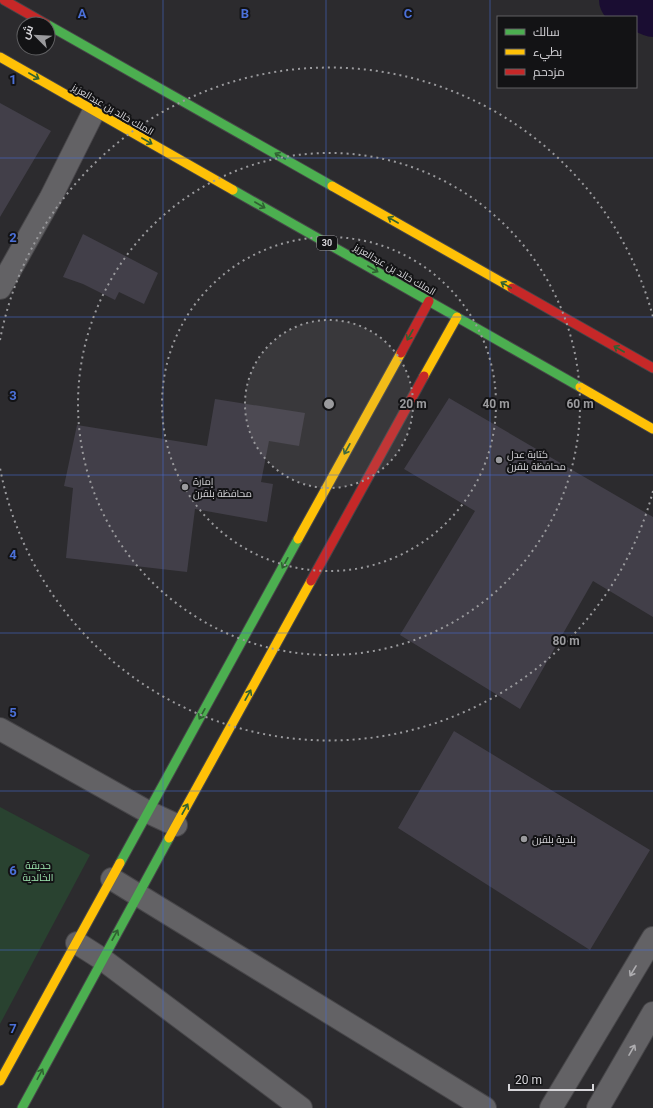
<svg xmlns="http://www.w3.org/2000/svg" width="653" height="1108" viewBox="0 0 653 1108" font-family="Roboto,Cairo,sans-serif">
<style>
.green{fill:#294230}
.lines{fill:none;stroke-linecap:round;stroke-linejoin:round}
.river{stroke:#1a0d32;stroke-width:50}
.building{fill:#423f49}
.street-casing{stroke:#474649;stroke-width:24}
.fast-casing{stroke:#474649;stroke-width:11}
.slow-casing{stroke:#474649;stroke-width:11}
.jam-casing{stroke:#474649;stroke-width:11}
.street{stroke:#636265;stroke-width:22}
.fast{stroke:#4caf50;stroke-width:9}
.slow{stroke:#ffc107;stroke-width:9}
.jam{stroke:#c62828;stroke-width:9}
.oneway{stroke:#306132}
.oneway2{stroke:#aeadb0}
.grid{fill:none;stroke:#4b70d8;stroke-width:1;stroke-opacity:0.55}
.ring{fill:none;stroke:#9a9a9d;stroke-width:2;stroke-dasharray:2 4}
.poi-dot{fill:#9a9a9d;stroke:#131315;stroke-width:1.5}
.labels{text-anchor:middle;stroke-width:4;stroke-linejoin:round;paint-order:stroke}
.shield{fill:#131315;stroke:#9c9b9e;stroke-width:1}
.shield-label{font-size:9px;font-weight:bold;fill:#d6d5d9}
.street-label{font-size:10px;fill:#d6d5d9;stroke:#131315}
.poi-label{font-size:10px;fill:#d6d5d9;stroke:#131315;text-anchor:start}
.park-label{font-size:10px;fill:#9de5af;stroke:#131315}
.grid-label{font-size:13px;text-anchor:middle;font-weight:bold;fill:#4b70d8;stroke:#131315;stroke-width:4;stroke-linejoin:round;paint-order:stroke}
.centre{fill:#9a9a9d;stroke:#131315;stroke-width:2}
.ring-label{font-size:12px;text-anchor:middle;font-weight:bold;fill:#9a9a9d;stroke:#131315;stroke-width:4;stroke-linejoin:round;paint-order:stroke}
</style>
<rect width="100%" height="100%" fill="#2c2b2e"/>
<path class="green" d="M0 807 90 855 0 1024Z"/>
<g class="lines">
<path class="river" d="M624 0 653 12"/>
</g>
<path class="building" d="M0 103 51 131 0 217Z
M83 234 158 273 144 304 119 292 115 300 83 284 63 277Z
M449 398 653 517V617L593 581 520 709 400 635 475 511 404 469Z
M215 399 305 413 299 446 269 441 261 482 273 484 267 522 195 509 187 572 66 558 73 488 64 486 77 425 207 446Z
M454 731 650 850 590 950 398 828Z"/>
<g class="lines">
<g class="street-casing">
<path id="street" d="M0 288 50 199 94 111
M0 729 148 812 176 825
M112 879 485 1108
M77 943 102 959 301 1108
M551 1108 653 938
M598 1108 653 1013"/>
</g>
<g class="fast-casing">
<path id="fast" d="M48 25 332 186
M233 190 580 387
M120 863 298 539
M22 1108 169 838"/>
</g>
<g class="slow-casing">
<path id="slow" d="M0 57 233 190
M332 186 512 288
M424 376 457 317
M580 387 653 429
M298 539 401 353
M169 838 311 581
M0 1081 120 863"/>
</g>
<g class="jam-casing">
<path id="jam" d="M4 0 46 24
M512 288 653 368
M401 353 429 301
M311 581 424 376"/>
</g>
<use href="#street" class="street"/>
<use href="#fast" class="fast"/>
<use href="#slow" class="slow"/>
<use href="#jam" class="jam"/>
</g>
<defs><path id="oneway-shaft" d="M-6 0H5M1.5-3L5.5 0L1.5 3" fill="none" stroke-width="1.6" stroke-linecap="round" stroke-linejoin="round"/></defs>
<g class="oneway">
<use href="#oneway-shaft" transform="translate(34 76) rotate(30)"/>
<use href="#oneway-shaft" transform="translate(147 141) rotate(30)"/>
<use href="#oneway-shaft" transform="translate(280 156) rotate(-150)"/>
<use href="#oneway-shaft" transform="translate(260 205) rotate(30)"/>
<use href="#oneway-shaft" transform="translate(393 220) rotate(-150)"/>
<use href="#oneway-shaft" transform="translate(373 269) rotate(30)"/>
<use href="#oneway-shaft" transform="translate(506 285) rotate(-150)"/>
<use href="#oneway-shaft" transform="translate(410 335) rotate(119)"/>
<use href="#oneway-shaft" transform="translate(619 349) rotate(-150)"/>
<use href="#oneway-shaft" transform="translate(347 449) rotate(119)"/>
<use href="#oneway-shaft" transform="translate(285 563) rotate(119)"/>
<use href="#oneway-shaft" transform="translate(248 695) rotate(-61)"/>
<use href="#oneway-shaft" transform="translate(202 714) rotate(119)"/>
<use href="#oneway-shaft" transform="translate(185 809) rotate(-61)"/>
<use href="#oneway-shaft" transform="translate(115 935) rotate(-61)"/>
<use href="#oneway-shaft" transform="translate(40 1074) rotate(-62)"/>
</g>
<g class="oneway2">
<use href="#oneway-shaft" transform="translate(633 971) rotate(121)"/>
<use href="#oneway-shaft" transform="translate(632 1050) rotate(-60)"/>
</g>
<path class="grid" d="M163 0V1108M326 0V1108M490 0V1108M0 158H653M0 317H653M0 475H653M0 633H653M0 791H653M0 950H653"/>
<circle cx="329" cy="404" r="84" fill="#9a9a9d" fill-opacity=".12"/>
<g class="ring">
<circle cx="329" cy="404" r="84"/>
<circle cx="329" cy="404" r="167"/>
<circle cx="329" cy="404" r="251"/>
<path d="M653 491A335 335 0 0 1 0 468M0 340A335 335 0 0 1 653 317"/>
</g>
<g class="poi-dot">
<circle cx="499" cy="460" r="4"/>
<circle cx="185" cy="487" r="4"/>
<circle cx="524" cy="839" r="4"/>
</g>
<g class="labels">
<rect class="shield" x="317" y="236" width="20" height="14" rx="3"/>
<g class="shield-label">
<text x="327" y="246">30</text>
</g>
<g class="street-label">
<text transform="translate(113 109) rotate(30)" y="4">الملك خالد بن عبدالعزيز</text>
<text transform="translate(395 269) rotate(30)" y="4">الملك خالد بن عبدالعزيز</text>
</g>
<g class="poi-label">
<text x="507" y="458">كتابة عدل<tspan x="507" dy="12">محافظة بلقرن</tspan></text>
<text x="193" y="485">إمارة<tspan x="193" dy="12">محافظة بلقرن</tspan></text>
<text x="532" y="843">بلدية بلقرن</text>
</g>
<g class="park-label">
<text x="38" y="869">حديقة<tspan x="38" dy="12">الخالدية</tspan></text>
</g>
</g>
<g class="grid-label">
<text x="82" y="18">A</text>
<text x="245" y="18">B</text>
<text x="408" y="18">C</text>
<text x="13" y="84">1</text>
<text x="13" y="242">2</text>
<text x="13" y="400">3</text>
<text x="13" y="559">4</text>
<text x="13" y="717">5</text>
<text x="13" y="875">6</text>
<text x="13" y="1033">7</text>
</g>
<circle cx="329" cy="404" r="6" class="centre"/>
<g class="ring-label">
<text x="413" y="408">20 m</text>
<text x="496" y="408">40 m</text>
<text x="580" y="408">60 m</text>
<text x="566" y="645">80 m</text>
</g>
<rect x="497" y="16" width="140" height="72" fill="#131315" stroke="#616163"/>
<rect x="505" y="29" width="20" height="6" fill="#4caf50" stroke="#616163"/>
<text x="533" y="36" font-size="12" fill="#d6d5d9">سالك</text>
<rect x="505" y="49" width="20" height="6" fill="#ffc107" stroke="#616163"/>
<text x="533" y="56" font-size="12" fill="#d6d5d9">بطيء</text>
<rect x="505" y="69" width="20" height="6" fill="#c62828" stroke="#616163"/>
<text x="533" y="76" font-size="12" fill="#d6d5d9">مزدحم</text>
<g transform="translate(36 36) rotate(294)"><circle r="19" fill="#131315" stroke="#616163"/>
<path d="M0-3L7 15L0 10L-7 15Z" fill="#9a9a9d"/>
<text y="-6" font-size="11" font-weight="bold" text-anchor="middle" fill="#d6d5d9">ش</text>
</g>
<path d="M509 1084v6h84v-6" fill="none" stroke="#d6d5d9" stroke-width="2"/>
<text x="515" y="1084" font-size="12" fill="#d6d5d9" stroke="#131315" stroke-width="3" paint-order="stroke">20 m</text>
</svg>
